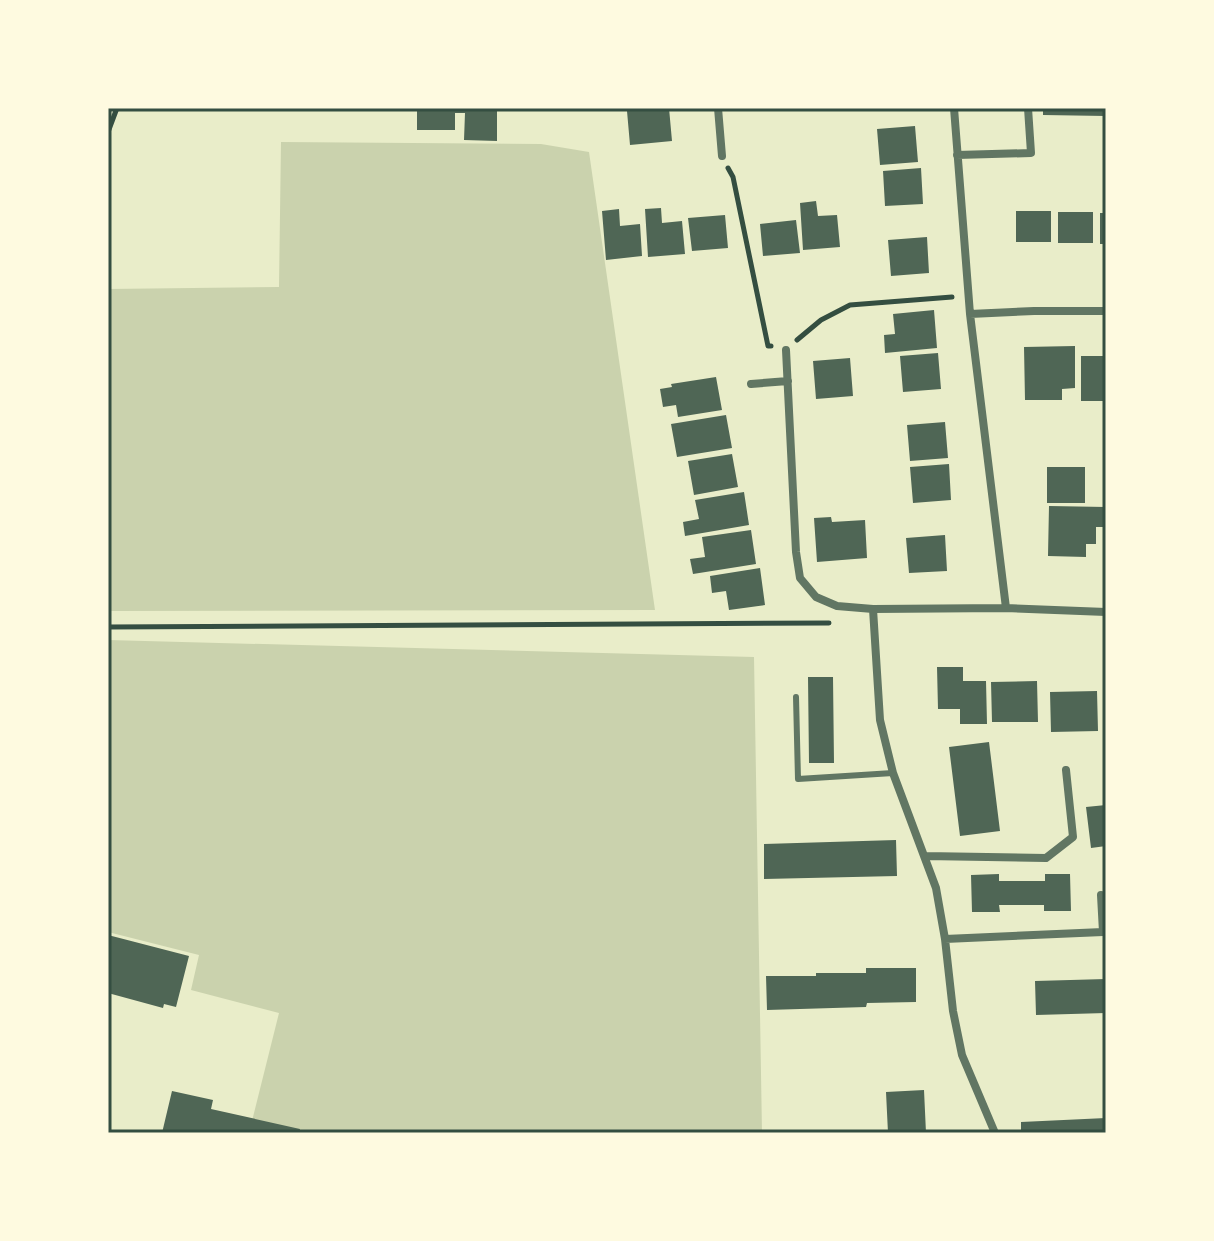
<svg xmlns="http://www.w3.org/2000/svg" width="1214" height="1241" viewBox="0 0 1214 1241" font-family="Inter,sans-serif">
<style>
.green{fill:#cad2ad}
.building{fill:#4f6655}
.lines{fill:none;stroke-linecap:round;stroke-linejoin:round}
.path{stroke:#344e41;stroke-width:5}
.service{stroke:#617663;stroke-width:6}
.minor{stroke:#617663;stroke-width:8}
.neatline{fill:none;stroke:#344e41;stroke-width:3}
</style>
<rect width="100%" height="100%" fill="#e9edc9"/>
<path class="green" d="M281 142 541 144 589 152 655 610 108 611V289L279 287Z
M108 640 754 657 762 1133H249L279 1013 191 990 199 955 108 932Z"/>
<path class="building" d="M417 108H497V141L464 140 465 113H455V130H417Z
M658 108H669L672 141 630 145 627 111Z
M1043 108H1106V116L1043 115Z
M915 126 918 162 880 165 877 129Z
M921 168 923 204 885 206 883 171Z
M816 201 818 216 837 215 840 247 803 250 800 203Z
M661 208 662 223 682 221 685 254 648 257 645 209Z
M619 209 620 226 640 224 642 256 606 260 602 211Z
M1016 211H1051V242H1016Z
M1058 212H1093V243H1058Z
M1100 213H1106V244H1100Z
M725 215 728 248 692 251 688 218Z
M796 220 800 253 763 256 760 224Z
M927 237 929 273 891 276 888 240Z
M934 310 937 348 885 353 884 335 895 334 893 314Z
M1075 346V388L1062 389V400H1025L1024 347Z
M938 353 941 389 903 392 900 356Z
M1081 356H1106V401H1081Z
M850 358 853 396 816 399 813 361Z
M716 377 722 410 678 417 676 405 663 407 660 389 672 387 671 384Z
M726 415 732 448 677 457 671 424Z
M945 422 948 458 910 461 907 425Z
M732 454 738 487 694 495 688 461Z
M949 464 951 500 913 503 910 467Z
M1047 467H1085V503H1047Z
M744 492 749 525 685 536 683 522 699 519 695 500Z
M1049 506 1106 507V527H1096V544H1086V557L1048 556Z
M831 517 832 522 865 520 867 558 817 562 814 518Z
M751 530 756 564 693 574 690 559 705 557 702 537Z
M945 535 947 571 909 573 906 538Z
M760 568 765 605 729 610 726 591 712 593 710 576Z
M937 667H963V681H986L987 724H960V709H938Z
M808 677H833L834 763H809Z
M1037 681 1038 722H992L991 682Z
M1097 691 1098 731 1051 732 1050 692Z
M989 742 1000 831 960 836 949 747Z
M1106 805V846L1091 848 1086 807Z
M896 840 897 876 764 879V844Z
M999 874V881H1045V874H1070L1071 911H1044V905H999L1000 912H972L971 875Z
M108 935 189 956 176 1007 164 1004 163 1008 108 993Z
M866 968H916V1002L867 1003 866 1007 767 1010 766 976H816V973H866Z
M1106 979V1013L1036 1015 1035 981Z
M924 1090 926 1133H888L886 1092Z
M172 1091 213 1100 211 1109 300 1129 299 1133H162Z
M1106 1118V1133H1021V1122Z"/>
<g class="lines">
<path class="path" d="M108 132 117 108
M728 168 733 177 768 346H771
M797 340 821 320 850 305 952 297
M108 627 829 623"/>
<path class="service" d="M796 697 798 779 893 773"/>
<path class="minor" d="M718 108 722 156
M954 108 970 314 1006 608
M957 155 1031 153 1028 108
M970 314 1034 311H1106
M786 350 796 552 800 578 816 597 837 606 873 609 1006 608 1106 612
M751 384 788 381
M873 609 880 720 893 773 936 888 945 939 953 1011 962 1055 995 1133
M925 856 1046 858 1073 837 1066 770
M945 939 1103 932 1101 895"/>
</g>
<rect width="1214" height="1241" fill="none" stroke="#fefae0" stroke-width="220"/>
<rect x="110" y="110" width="994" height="1021" class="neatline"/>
</svg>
